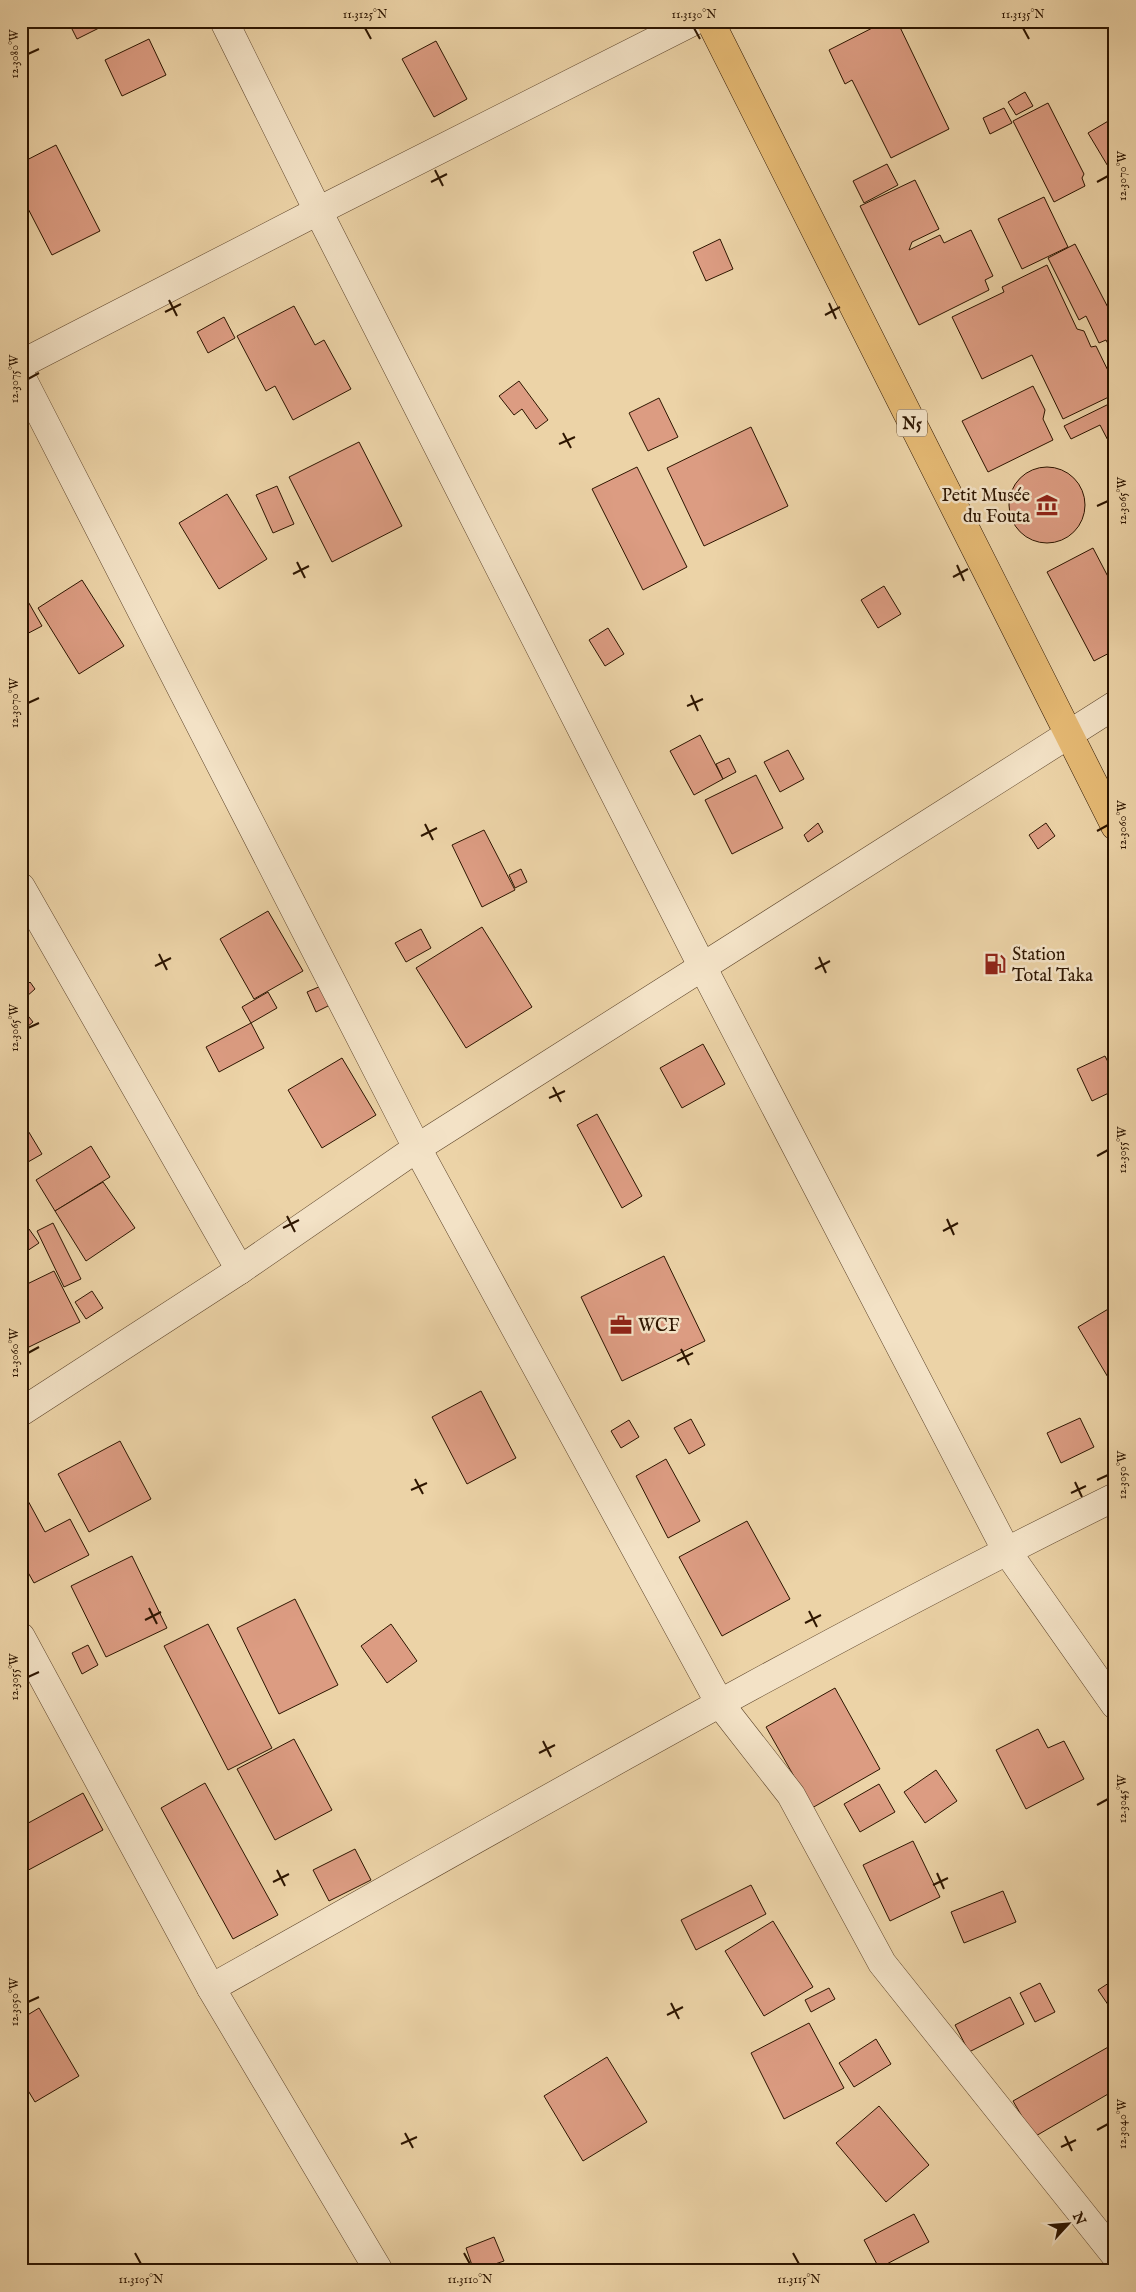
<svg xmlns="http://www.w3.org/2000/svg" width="1136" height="2292" viewBox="0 0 1136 2292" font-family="'IM FELL English',serif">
<rect width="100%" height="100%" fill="#ecd3a7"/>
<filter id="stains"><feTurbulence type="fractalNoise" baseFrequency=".004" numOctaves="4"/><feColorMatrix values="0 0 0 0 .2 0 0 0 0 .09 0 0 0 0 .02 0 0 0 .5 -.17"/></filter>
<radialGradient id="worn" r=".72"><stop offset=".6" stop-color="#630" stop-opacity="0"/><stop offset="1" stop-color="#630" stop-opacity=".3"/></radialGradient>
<g fill="#dc9c82" stroke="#2d1500">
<path d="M68 21H108L109 23 77 39Z"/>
<path d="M886 21H897L949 129 891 158 852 80 845 84 829 50Z"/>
<path d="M149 39 166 75 122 96 105 60Z"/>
<path d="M436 41 467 99 434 117 402 59Z"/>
<path d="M1025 92 1033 106 1016 115 1008 102Z"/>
<path d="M1048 103 1084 174 1082 178 1085 186 1054 202 1013 121Z"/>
<path d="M1004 108 1012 123 990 134 983 118Z"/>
<path d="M1115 117V178L1088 133Z"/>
<path d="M56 145 100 231 52 255 21 195V163Z"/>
<path d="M887 164 898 185 864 203 853 181Z"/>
<path d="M915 180 939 229 912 242 909 250 940 235 944 243 971 230 993 276 985 280 989 290 919 325 860 206Z"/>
<path d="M1044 197 1068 247 1022 269 998 219Z"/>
<path d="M720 239 733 269 706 281 693 252Z"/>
<path d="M1075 244 1115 321V357L1106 340 1099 343 1086 316 1079 320 1048 258Z"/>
<path d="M1047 265 1077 329 1084 331 1091 347 1096 346 1115 385V394L1063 419 1032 355 982 379 952 317 1004 292 1002 287Z"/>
<path d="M294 306 315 345 324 340 351 389 293 420 275 386 266 391 237 336Z"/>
<path d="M224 317 235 338 208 353 197 332Z"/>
<path d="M519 381 548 420 536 429 522 409 514 415 499 396Z"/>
<path d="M1033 386 1045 410 1043 419 1053 440 988 472 962 421Z"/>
<path d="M659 398 678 437 648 451 629 413Z"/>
<path d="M1115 401V454L1100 425 1071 439 1064 426Z"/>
<path d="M751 427 788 506 704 546 667 468Z"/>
<path d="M359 442 402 526 332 562 289 477Z"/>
<path d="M637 467 687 567 643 590 592 489Z"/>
<circle cx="1047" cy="505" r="38"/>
<path d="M277 486 294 524 273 533 256 495Z"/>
<path d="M227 494 267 559 219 589 179 523Z"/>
<path d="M1093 548 1115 590V650L1094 661 1047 572Z"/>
<path d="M82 580 124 646 79 674 38 608Z"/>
<path d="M884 586 901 614 878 628 861 600Z"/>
<path d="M26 598 42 626 21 637V600Z"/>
<path d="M608 628 624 654 605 666 589 640Z"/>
<path d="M700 735 723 779 694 795 670 751Z"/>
<path d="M788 750 804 779 780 792 764 762Z"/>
<path d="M729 758 736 772 723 779 716 764Z"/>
<path d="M756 775 783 828 732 854 705 800Z"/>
<path d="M818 823 823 832 808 842 804 835Z"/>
<path d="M1046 823 1055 836 1038 849 1029 835Z"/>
<path d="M484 830 515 890 482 907 452 845Z"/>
<path d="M521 869 527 882 515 888 509 875Z"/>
<path d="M268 911 303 971 254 999 220 939Z"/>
<path d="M482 927 532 1007 466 1048 416 968Z"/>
<path d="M421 929 431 948 406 962 395 943Z"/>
<path d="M30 982 35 989 26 997 21 991Z"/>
<path d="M321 986 330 1005 316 1012 307 992Z"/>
<path d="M268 992 277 1008 251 1023 242 1007Z"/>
<path d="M21 1007 33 1022 21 1032Z"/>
<path d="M251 1023 264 1048 219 1072 206 1047Z"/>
<path d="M703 1044 725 1084 682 1108 660 1068Z"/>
<path d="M1105 1056 1115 1076V1090L1092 1101 1077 1069Z"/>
<path d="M342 1058 376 1115 322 1148 288 1090Z"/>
<path d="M597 1114 642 1196 622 1208 577 1125Z"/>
<path d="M21 1119 42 1154 21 1166Z"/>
<path d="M91 1146 110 1177 55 1211 36 1180Z"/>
<path d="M103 1182 135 1228 86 1261 55 1211Z"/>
<path d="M53 1223 81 1279 64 1287 37 1231Z"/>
<path d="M29 1229 39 1243 27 1251 21 1242V1234Z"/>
<path d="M664 1256 705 1341 622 1381 581 1297Z"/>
<path d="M54 1271 80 1322 29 1347 21 1331V1287Z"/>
<path d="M92 1291 103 1308 86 1319 75 1302Z"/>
<path d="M1115 1305V1389L1078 1327Z"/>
<path d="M481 1391 516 1458 467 1484 432 1417Z"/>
<path d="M1080 1418 1094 1447 1061 1463 1047 1433Z"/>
<path d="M691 1419 705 1445 689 1454 674 1428Z"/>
<path d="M629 1420 639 1437 621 1448 611 1431Z"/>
<path d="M120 1441 151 1499 89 1532 58 1474Z"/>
<path d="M666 1459 700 1521 668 1538 636 1476Z"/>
<path d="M21 1488 45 1532 70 1519 89 1555 34 1583 21 1560Z"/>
<path d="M747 1521 790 1599 722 1636 679 1557Z"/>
<path d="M132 1556 167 1628 106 1657 71 1586Z"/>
<path d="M295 1599 338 1685 279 1714 237 1628Z"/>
<path d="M208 1624 272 1748 228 1770 164 1646Z"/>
<path d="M391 1624 417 1661 387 1683 361 1646Z"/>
<path d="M88 1645 98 1665 82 1674 72 1653Z"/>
<path d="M835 1688 880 1769 812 1808 766 1727Z"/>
<path d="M1038 1729 1048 1748 1064 1741 1084 1779 1026 1809 996 1750Z"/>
<path d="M294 1739 332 1810 275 1840 237 1769Z"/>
<path d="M936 1770 957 1801 925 1823 904 1792Z"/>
<path d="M205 1783 278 1915 233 1939 161 1808Z"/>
<path d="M879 1784 895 1812 860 1832 844 1804Z"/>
<path d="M83 1793 103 1830 21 1874V1827Z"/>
<path d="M913 1841 940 1897 890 1921 863 1865Z"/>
<path d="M355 1849 371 1880 329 1901 313 1870Z"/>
<path d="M751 1885 766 1914 696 1950 681 1920Z"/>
<path d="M1003 1891 1016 1922 964 1943 951 1912Z"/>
<path d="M773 1921 813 1987 764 2016 725 1951Z"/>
<path d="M1115 1979V2015L1098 1990Z"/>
<path d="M1040 1983 1055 2012 1035 2022 1020 1993Z"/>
<path d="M829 1988 835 1999 811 2012 805 2000Z"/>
<path d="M1010 1997 1024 2024 969 2052 955 2025Z"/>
<path d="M39 2008 79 2076 35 2102 21 2079V2019Z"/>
<path d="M809 2023 844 2088 784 2119 751 2053Z"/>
<path d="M876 2039 891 2064 854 2087 839 2063Z"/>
<path d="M1110 2046 1115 2055V2090L1034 2137 1013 2101Z"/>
<path d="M607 2057 647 2122 583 2161 544 2096Z"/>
<path d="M879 2106 929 2165 886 2202 836 2143Z"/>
<path d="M914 2214 929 2242 879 2268 864 2240Z"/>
<path d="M494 2237 504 2261 474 2271 466 2248Z"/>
</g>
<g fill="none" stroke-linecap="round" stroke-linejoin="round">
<g stroke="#5d442a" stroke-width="29">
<g id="minor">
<path d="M224 21 318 211 702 966 1006 1550 1115 1705"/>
<path d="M21 364 318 211 694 21"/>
<path d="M21 376 417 1148 720 1704 791 1795 882 1963 1115 2255"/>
<path d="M21 887 240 1270"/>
<path d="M21 1412 240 1270 417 1148 1115 705"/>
<path d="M21 1637 211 1988 379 2271"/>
<path d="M211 1988C510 1821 807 1648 1115 1497"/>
</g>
</g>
<g stroke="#2d1500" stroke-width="29">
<path id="trunk" d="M710 21 1115 826"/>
</g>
<use href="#minor" stroke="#f3e2c6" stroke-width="28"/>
<use href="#trunk" stroke="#e6ba74" stroke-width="28"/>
</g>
<path fill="none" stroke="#2d1500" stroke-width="2" d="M365 28 371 39M694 28 700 39M1023 28 1029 39M28 54 39 49M435 170 443 186M431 182 447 174M1097 182 1108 176M169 300 177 316M829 303 836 319M165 312 181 304M825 315 840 307M28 379 39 373M563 433 571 448M559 444 575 437M1097 506 1108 501M297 562 305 578M957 565 964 581M293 574 309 566M953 577 968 569M691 695 698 711M28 703 39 698M687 706 703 699M425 824 433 840M1097 831 1108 825M421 836 437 828M159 954 167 970M819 957 826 973M155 966 171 958M815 969 830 961M28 1028 39 1023M553 1087 561 1102M549 1098 565 1091M1097 1156 1108 1150M287 1216 295 1232M947 1219 954 1235M283 1228 299 1220M943 1231 958 1223M681 1349 689 1365M28 1353 39 1347M677 1361 693 1353M415 1479 423 1494M1097 1480 1108 1475M1075 1482 1082 1497M411 1490 427 1483M1071 1493 1086 1486M149 1608 157 1624M809 1611 817 1627M145 1620 161 1612M805 1623 821 1615M28 1677 39 1672M543 1741 551 1757M539 1753 555 1745M1097 1805 1108 1799M277 1870 285 1886M937 1873 944 1889M273 1882 289 1874M933 1885 948 1878M28 2002 39 1997M671 2003 679 2019M667 2015 683 2007M1097 2130 1108 2124M405 2133 413 2148M1065 2136 1072 2151M401 2144 417 2137M1061 2147 1076 2140M135 2253 141 2264M464 2253 470 2264M793 2253 799 2264"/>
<defs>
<g id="museum-bare" transform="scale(1.725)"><path d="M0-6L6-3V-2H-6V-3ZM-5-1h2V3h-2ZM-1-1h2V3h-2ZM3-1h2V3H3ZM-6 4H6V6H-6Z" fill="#8f2418" stroke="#f3e2c6" stroke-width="2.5" paint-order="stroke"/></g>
<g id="fuel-bare" transform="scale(1.725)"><path d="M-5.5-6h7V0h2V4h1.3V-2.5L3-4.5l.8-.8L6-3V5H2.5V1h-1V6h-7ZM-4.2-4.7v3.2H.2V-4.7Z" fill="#8f2418" stroke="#f3e2c6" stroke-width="2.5" paint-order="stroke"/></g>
<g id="office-bare" transform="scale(1.725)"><path d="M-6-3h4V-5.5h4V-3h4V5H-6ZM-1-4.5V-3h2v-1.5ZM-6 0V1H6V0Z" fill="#8f2418" stroke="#f3e2c6" stroke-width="2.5" paint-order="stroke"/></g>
</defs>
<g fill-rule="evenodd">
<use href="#museum-bare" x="1047" y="505"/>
<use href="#fuel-bare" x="995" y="964"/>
<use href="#office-bare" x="621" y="1325"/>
</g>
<g text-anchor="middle" stroke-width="5" stroke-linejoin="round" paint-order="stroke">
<rect fill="#f3e2c6" stroke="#68523b" stroke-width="1" x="897" y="409.5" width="30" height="27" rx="4"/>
<g font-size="16" font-weight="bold" fill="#2d1500">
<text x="912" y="429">N5</text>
</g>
<g font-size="18" fill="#2d1500" stroke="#f3e2c6" text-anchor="start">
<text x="1030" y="501" text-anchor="end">Petit Musée<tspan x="1030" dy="21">du Fouta</tspan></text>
<text x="1012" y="960">Station<tspan x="1012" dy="21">Total Taka</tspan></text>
<text x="638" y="1331">WCF</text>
</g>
</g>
<rect width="1136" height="2292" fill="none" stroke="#ecd3a7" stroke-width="55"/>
<g transform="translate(1068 2224) rotate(64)" stroke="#f3e2c6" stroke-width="4" paint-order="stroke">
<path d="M0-4L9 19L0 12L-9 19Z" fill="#2d1500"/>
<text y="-8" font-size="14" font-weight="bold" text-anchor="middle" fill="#2d1500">N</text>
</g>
<rect x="28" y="28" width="1080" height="2236" fill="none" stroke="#2d1500" stroke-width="2"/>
<g font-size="12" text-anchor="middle" fill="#2d1500">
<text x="365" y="18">11.3125°N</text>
<text x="694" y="18">11.3130°N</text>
<text x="1023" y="18">11.3135°N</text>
<text transform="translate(14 54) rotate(-90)" y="4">12.3080°W</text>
<text transform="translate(1122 176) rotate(-90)" y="4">12.3070°W</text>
<text transform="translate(14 379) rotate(-90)" y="4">12.3075°W</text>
<text transform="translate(1122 501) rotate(-90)" y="4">12.3065°W</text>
<text transform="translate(14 703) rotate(-90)" y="4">12.3070°W</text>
<text transform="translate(1122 825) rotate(-90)" y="4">12.3060°W</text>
<text transform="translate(14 1028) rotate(-90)" y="4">12.3065°W</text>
<text transform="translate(1122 1150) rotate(-90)" y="4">12.3055°W</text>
<text transform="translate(14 1353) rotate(-90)" y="4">12.3060°W</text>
<text transform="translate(1122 1475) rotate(-90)" y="4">12.3050°W</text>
<text transform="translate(14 1677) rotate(-90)" y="4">12.3055°W</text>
<text transform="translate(1122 1799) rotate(-90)" y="4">12.3045°W</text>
<text transform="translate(14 2002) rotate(-90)" y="4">12.3050°W</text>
<text transform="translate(1122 2124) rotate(-90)" y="4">12.3040°W</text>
<text x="141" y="2283">11.3105°N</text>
<text x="470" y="2283">11.3110°N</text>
<text x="799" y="2283">11.3115°N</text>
</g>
<rect width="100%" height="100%" filter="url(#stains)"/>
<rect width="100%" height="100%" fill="url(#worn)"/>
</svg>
